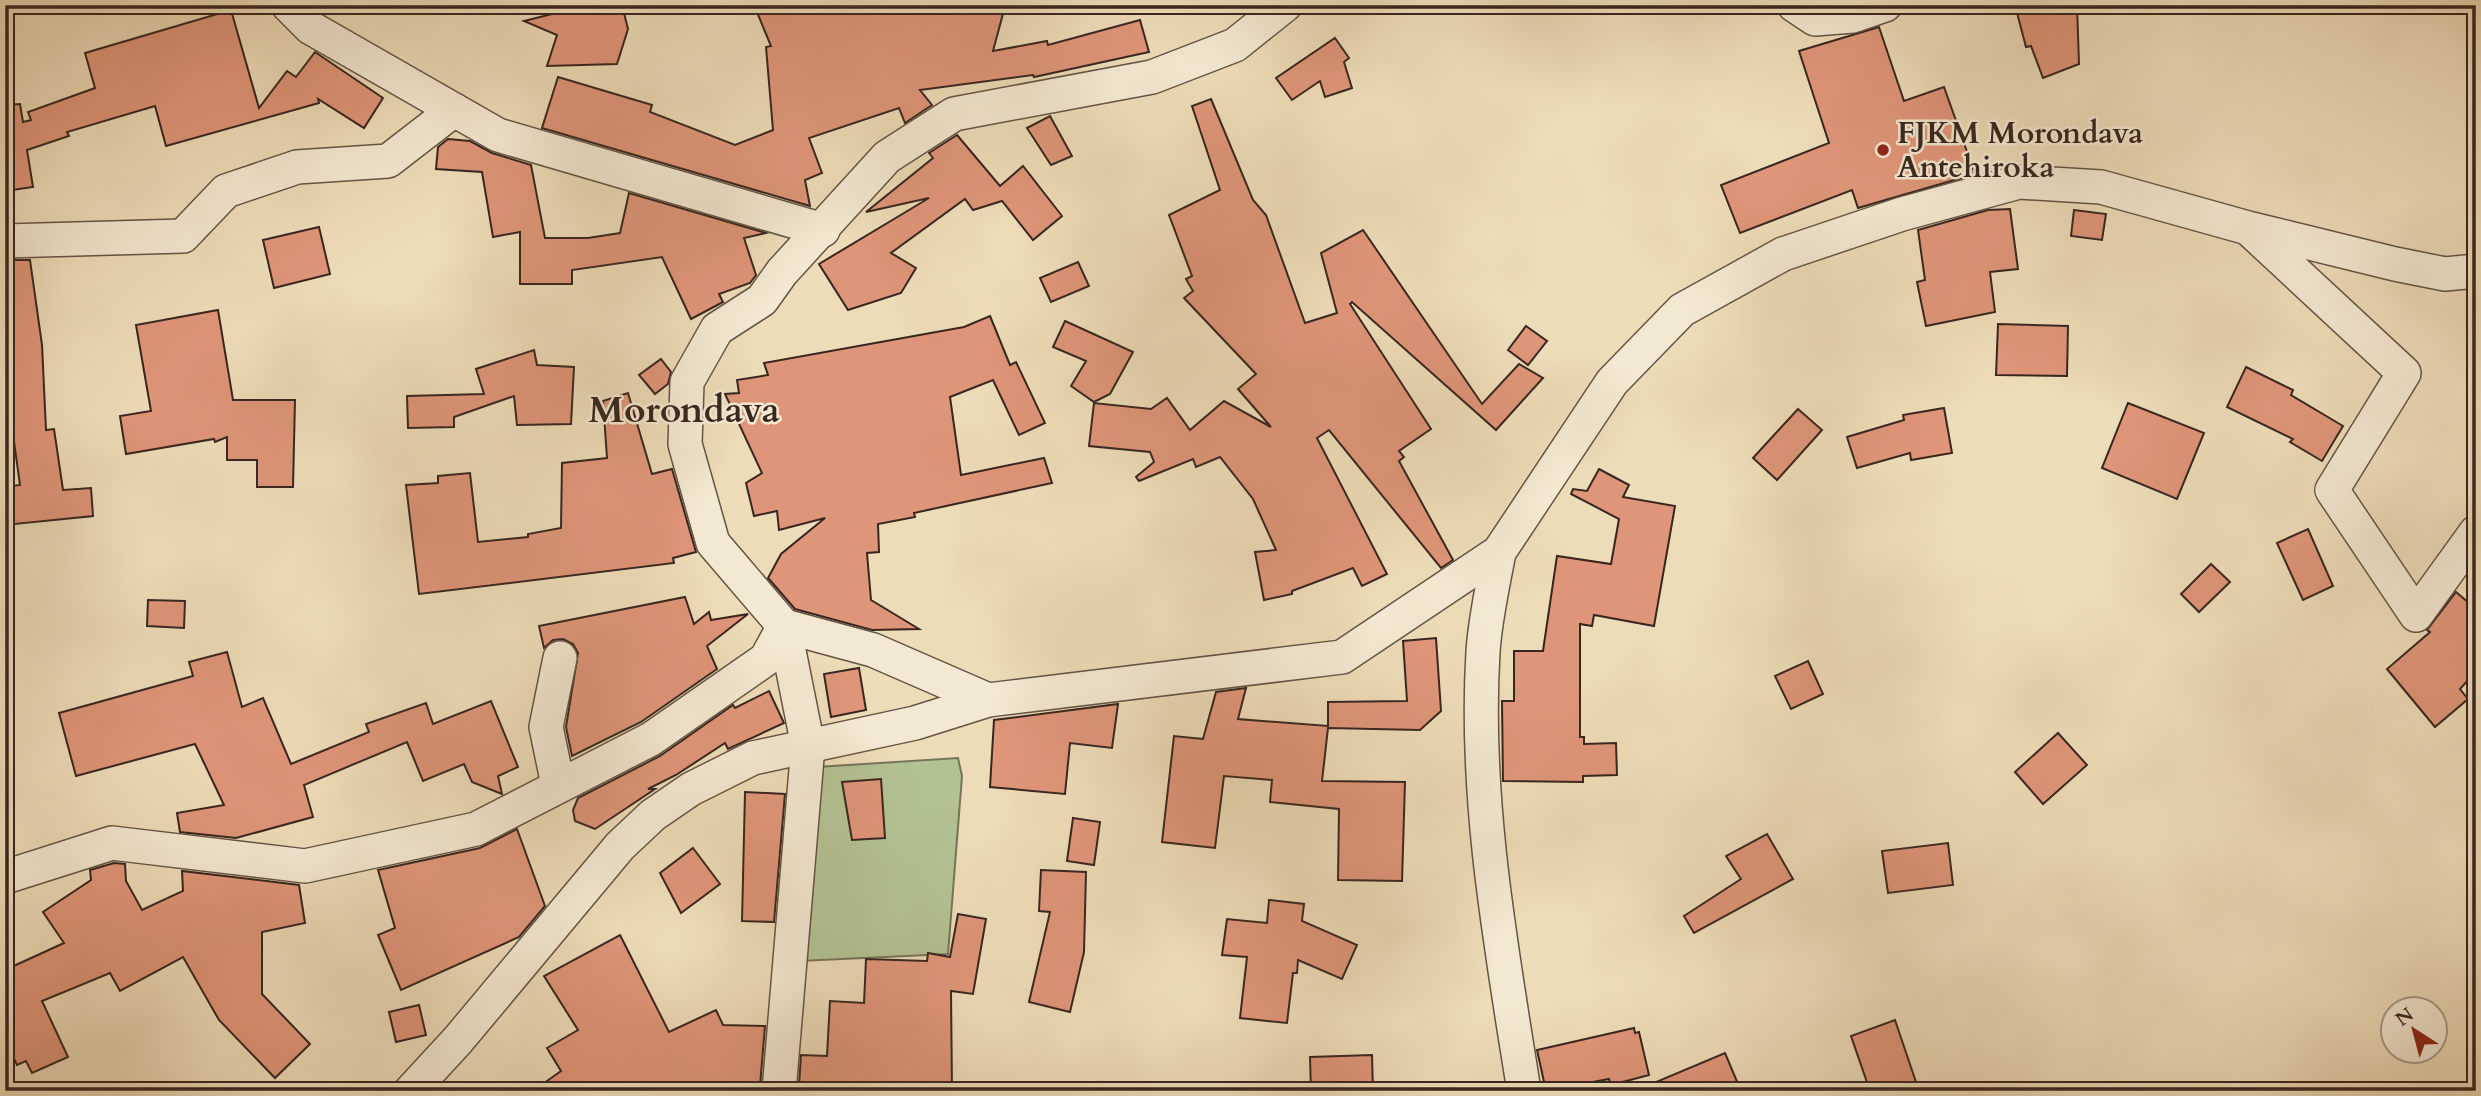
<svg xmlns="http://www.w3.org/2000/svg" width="2481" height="1096" viewBox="0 0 2481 1096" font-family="Cardo,serif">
<rect width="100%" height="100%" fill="#eddcb8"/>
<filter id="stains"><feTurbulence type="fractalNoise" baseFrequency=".00286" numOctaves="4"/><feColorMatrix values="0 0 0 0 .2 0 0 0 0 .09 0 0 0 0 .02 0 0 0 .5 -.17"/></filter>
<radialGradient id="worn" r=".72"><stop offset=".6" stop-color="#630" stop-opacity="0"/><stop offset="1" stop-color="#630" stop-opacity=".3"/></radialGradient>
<path fill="#b3c293" stroke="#767459" stroke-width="2" d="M958 758 962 776 948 954 800 961 817 767Z"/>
<g fill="#df9579" stroke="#38261f" stroke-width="2">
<path d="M588 5H622L628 29 617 64 547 66 557 35 524 21Z"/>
<path d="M754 5H956L1004 10 993 51 1047 41 1048 45 1140 20 1149 52 1034 77 1033 75 920 90 932 105 905 123 899 108 809 138 822 173 805 180 810 206 542 128 558 77 652 105 650 112 735 145 773 130 766 47 771 46Z"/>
<path d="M2015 5H2077L2079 64 2043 78 2031 46 2026 47Z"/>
<path d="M231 10 259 108 287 71 296 77 315 52 383 98 364 128 318 99 319 103 166 146 155 106 67 132 69 136 27 150 33 187 5 191V105L20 104 23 122 31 120 28 112 95 88 85 53Z"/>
<path d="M1879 27 1904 101 1944 87 1975 174 1858 208 1852 190 1740 233 1721 185 1829 143 1799 51Z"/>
<path d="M1335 38 1349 58 1344 62 1352 88 1325 97 1320 81 1292 100 1276 78Z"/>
<path d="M1211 99 1253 200 1266 215 1305 323 1337 313 1321 253 1363 230 1482 404 1519 364 1543 378 1496 430 1352 302 1350 304 1431 429 1399 451 1404 457 1399 461 1453 560 1441 568 1329 430 1317 438 1387 574 1362 586 1353 568 1292 591V594L1264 600 1255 552 1276 550 1253 499 1220 457 1196 467 1193 459 1139 481 1136 477 1154 462 1150 452 1089 446 1094 403 1151 409 1167 398 1190 430 1224 401 1271 427 1238 389 1256 374 1184 298 1193 291 1186 279 1192 276 1169 215 1220 190 1192 106Z"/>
<path d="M1050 116 1072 156 1051 165 1027 128Z"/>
<path d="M957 135 1000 186 1023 166 1062 216 1033 240 1002 201 973 210 965 199 891 253 916 268 901 293 848 310 819 264 929 198 866 212 933 158 929 153Z"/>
<path d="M448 139 470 141 492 153 531 165 545 238H588L620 233 629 193 766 233 744 238 756 275 750 283 719 294 723 302 691 319 662 257 572 270V284H520V232L493 237 482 172 436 169 438 147Z"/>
<path d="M2010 209 2018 269 1990 272 1995 312 1926 326 1917 282 1925 280 1918 230 1988 210Z"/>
<path d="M2074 210 2106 214 2102 240 2071 236Z"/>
<path d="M319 227 330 274 274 288 263 240Z"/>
<path d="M5 260H30L42 345 46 430 54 429 63 490 91 488 93 516 5 525V487L20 485 13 434 5 435Z"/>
<path d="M1078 262 1089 286 1051 302 1040 278Z"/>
<path d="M218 310 233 400H295L293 487H257V460H227V437L215 442 214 439 126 454 120 416 151 411 136 325Z"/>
<path d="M990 316 1010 365 1016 362 1045 423 1019 435 993 380 950 397 961 475 1044 458 1052 483 914 513 915 517 878 524 879 552 867 553 871 600 919 629 872 630 795 609 768 578 781 554 825 518 779 530 777 511 754 516 746 483 762 473 725 394 739 393 737 380 768 375 764 363 964 327Z"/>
<path d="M1065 321 1133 352 1110 394 1094 402 1071 386 1086 361 1053 347Z"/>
<path d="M1998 324 2068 326 2067 376 1996 375Z"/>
<path d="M1526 326 1547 341 1528 365 1508 350Z"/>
<path d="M534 350 537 365 574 367 571 424 517 425 514 396 454 417V427L408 428 407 396 484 394 476 369Z"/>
<path d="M661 359 671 372 668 384 655 394 639 375Z"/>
<path d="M2246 367 2293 390 2291 395 2343 426 2322 461 2290 442 2293 439 2227 407Z"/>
<path d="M628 393 652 474 672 469 696 552 673 558 674 563 419 594 406 485 438 483V476L470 473 478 542 528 537V534L561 528 562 463 607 458 603 401Z"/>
<path d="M2128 403 2204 433 2177 499 2102 468Z"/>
<path d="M1944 408 1952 453 1911 460 1910 453 1857 468 1847 437 1904 420 1903 415Z"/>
<path d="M1798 409 1822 430 1777 480 1753 458Z"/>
<path d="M1599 469 1629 485 1623 497 1675 506 1654 626 1594 615 1592 626 1580 624V737H1584V744L1616 743 1617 775 1583 776V782L1503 781 1502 701H1514V651H1543L1557 556 1611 564 1619 519 1571 494 1573 489 1587 491Z"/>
<path d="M2308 529 2333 586 2303 600 2277 543Z"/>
<path d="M2211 564 2230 582 2199 612 2181 594Z"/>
<path d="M2456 592 2476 609V671L2460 689 2468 699 2435 727 2387 669 2430 632 2427 630Z"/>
<path d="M685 597 694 624 709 612 711 620 748 614 707 646 717 669 641 722 572 756 566 727 578 653 573 644 563 639 553 640 544 648 539 626Z"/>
<path d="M148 600 185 601 184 628 147 626Z"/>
<path d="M1436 638 1441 711 1420 730 1328 728 1322 781 1405 782 1402 881 1338 880 1339 809 1270 802 1272 780 1224 776 1215 848 1162 842 1174 736 1203 739 1216 692 1246 688 1238 719 1328 726V702L1407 701 1403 641Z"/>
<path d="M227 652 242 707 263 698 291 764 369 732 366 724 426 703 433 724 491 701 518 767 498 776 502 794 472 782 464 764 423 781 407 742 304 785 313 817 236 838 180 832 177 813 224 805 195 744 76 776 59 713 193 676 189 662Z"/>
<path d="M1808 661 1823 694 1791 709 1775 676Z"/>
<path d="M859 668 866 710 831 717 824 674Z"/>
<path d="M769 691 784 723 728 749 725 743 676 775 648 789H655L595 829 575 821 573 810 578 798 660 756 733 705 735 708Z"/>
<path d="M1118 704 1112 748 1070 743 1065 794 990 787 994 720Z"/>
<path d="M2058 733 2087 765 2043 804 2015 772Z"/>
<path d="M881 779 885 838 852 840 842 782Z"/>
<path d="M745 792 785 794 774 922 742 921Z"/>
<path d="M1073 818 1100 822 1094 865 1067 861Z"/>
<path d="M517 829 545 906 519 937 401 990 378 935 395 928 378 870 480 848Z"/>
<path d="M1767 834 1793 879 1694 933 1684 916 1741 879 1726 856Z"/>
<path d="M1948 843 1953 885 1888 893 1882 851Z"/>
<path d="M693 848 720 884 681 913 660 873Z"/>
<path d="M114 863 125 864 126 881 142 910 183 891 182 871 299 885 305 923 262 932V994L310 1044 275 1078 219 1020 183 957 120 991 110 973 42 1001 68 1057 32 1073 26 1061 17 1065 5 1040V970L64 943 43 912 91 880 90 870Z"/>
<path d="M1041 870 1086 872 1084 952 1070 1012 1029 1002 1050 912 1039 911Z"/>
<path d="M1269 900 1304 904 1302 921 1357 945 1342 979 1298 960 1297 973H1293L1287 1023 1240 1018 1247 957 1222 955 1227 919 1267 923Z"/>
<path d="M958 914 986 919 973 994 951 991 952 1091 799 1086 801 1055 827 1056 830 1001 864 1003 866 959 927 961 928 953 950 957Z"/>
<path d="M620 935 669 1032 716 1010 723 1025 765 1026 760 1086 726 1085 728 1091H533L561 1071 547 1048 578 1030 544 976Z"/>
<path d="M419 1005 426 1035 396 1042 389 1012Z"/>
<path d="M1895 1020 1919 1091H1870L1851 1036Z"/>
<path d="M1634 1028 1635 1033 1639 1032 1649 1075 1611 1085 1609 1079 1546 1091 1537 1050Z"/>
<path d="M1725 1053 1741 1091H1638L1637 1090Z"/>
<path d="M1372 1055 1373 1091H1311L1310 1057Z"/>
</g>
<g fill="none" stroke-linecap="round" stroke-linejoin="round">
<g stroke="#655445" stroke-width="36">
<g id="minor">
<path d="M288 5 311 28 498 135 823 230"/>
<path d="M1794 5 1815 19 1853 16 1885 5"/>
<path d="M2249 229 2404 373 2332 490 2416 615 2476 532"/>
<path d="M5 241 183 236 226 191 297 167 388 161 454 110"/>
<path d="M1499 552C1493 585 1485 619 1483 652 1474 799 1501 946 1524 1091"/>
<path d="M784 626 873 650 988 700"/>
<path d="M558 785 546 727 560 658"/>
<path d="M5 877 112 843 305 866 476 829 651 739 766 659 784 626"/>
<path d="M411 1091 458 1040 620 846 653 815 691 789 753 758 915 723 988 700 1342 657 1499 552 1612 382 1682 310 1783 254 1902 214 2019 182 2101 187 2248 228 2395 264 2445 274 2476 271"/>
<path d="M779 1091 808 746 784 626 713 543 685 444 687 382 717 329 762 300 782 272 887 157 954 114 1152 77 1235 45 1285 5"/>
</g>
</g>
<use href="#minor" stroke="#f3e8d1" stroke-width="33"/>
</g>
<circle fill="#8f2418" stroke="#f3e8d1" stroke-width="2.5" cx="1883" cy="150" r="7"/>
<g text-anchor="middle" stroke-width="5" stroke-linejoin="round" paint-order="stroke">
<g font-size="30" font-weight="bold" fill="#38261f" stroke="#f3e8d1" text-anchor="start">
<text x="1897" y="143">FJKM Morondava<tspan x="1897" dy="34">Antehiroka</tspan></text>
</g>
<g font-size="37" font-weight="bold" fill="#38261f" stroke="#f3e8d1">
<text x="684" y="422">Morondava</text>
</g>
</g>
<rect width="2481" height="1096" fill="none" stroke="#eddcb8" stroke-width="28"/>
<rect x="7" y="7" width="2467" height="1082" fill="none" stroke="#38261f" stroke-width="3.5"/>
<rect x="14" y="14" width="2453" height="1068" fill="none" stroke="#38261f" stroke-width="2"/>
<g transform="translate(2414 1030) rotate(324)"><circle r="33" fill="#f3e8d1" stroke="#a89a8a" stroke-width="2"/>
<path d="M0-5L12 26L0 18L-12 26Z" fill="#8f2418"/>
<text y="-10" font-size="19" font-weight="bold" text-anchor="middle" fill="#38261f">N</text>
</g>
<rect width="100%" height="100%" filter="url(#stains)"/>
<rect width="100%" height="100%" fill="url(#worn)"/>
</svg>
